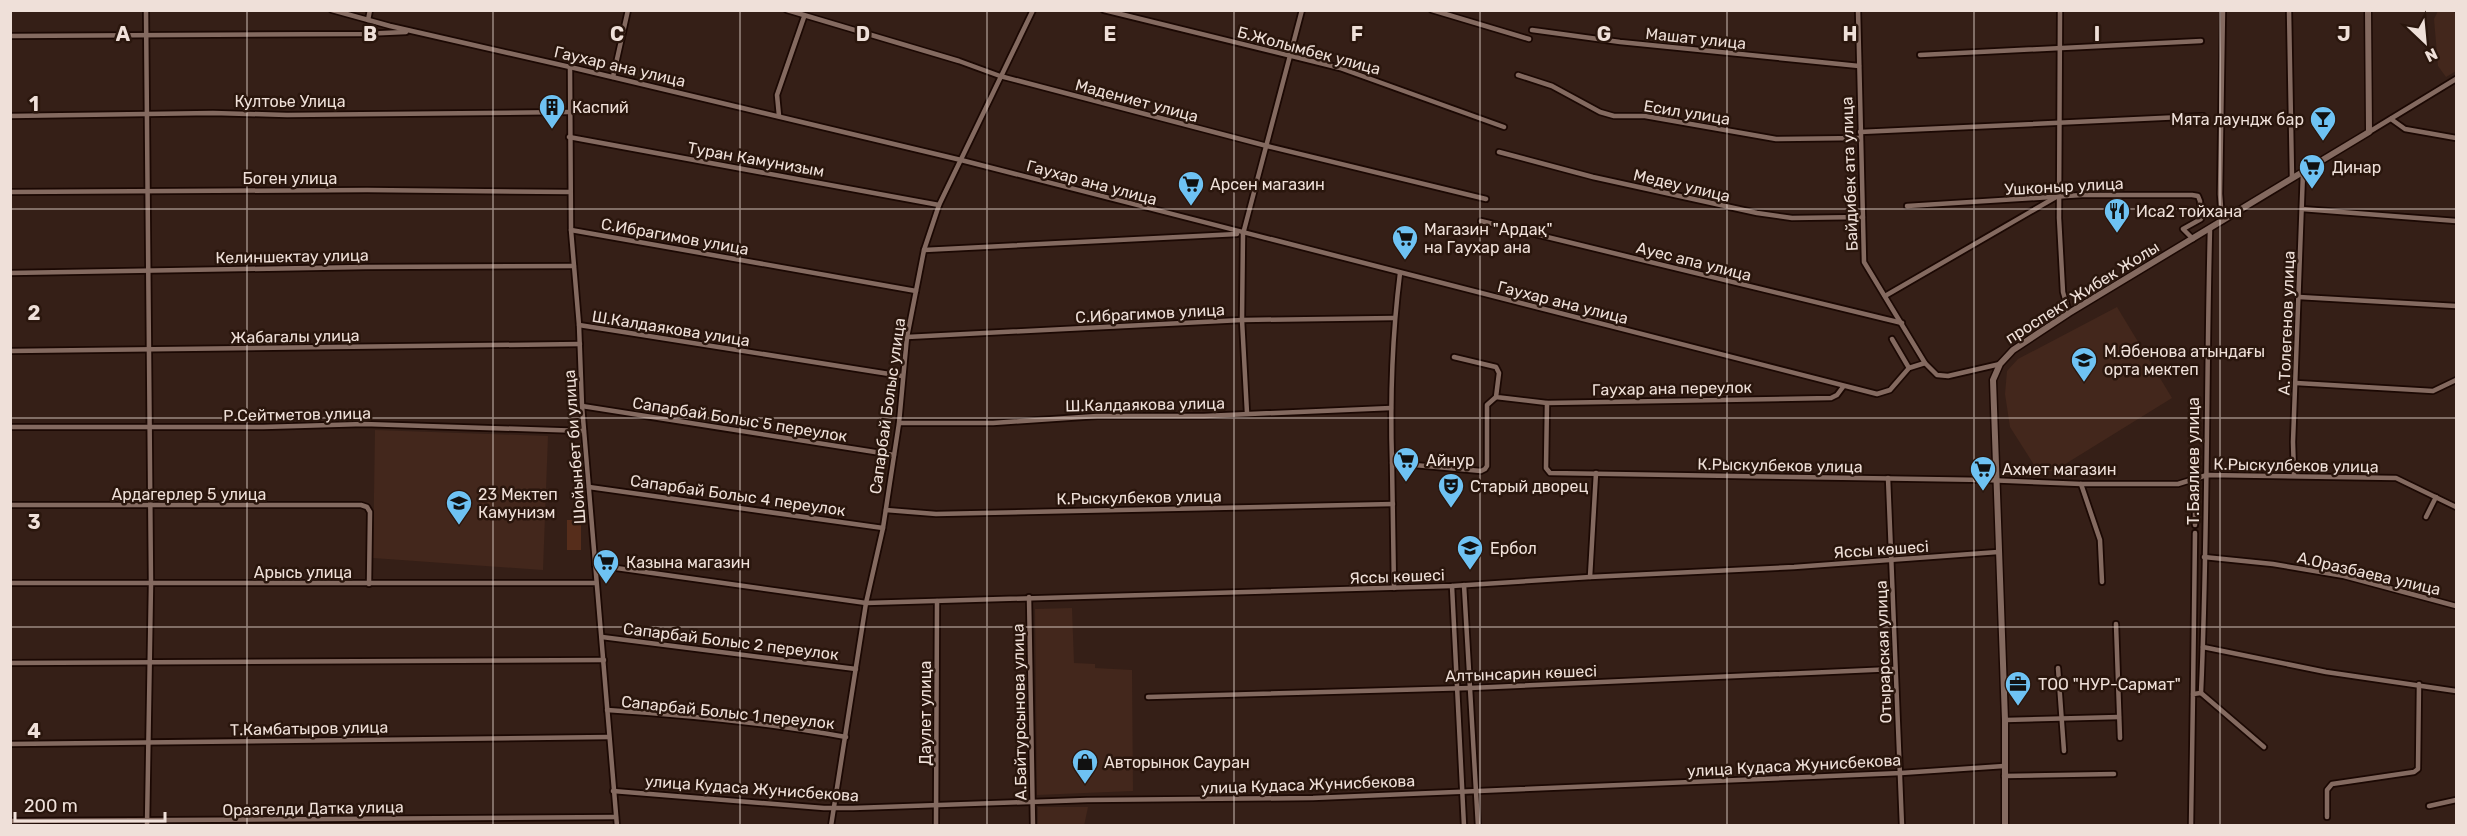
<svg xmlns="http://www.w3.org/2000/svg" width="2467" height="836" viewBox="0 0 2467 836" font-family="Rubik,sans-serif">
<rect width="100%" height="100%" fill="#351f17"/>
<g fill="#43271c">
<path d="M2438 11H2452L2456 14V71L2446 77 2438 66 2434 19Z"/>
<path d="M2117 307 2172 398 2054 471H2038L2010 427 2005 394 2007 371 2018 359Z"/>
<path d="M375 430 548 436 543 570 373 558Z"/>
<path d="M1072 608 1074 663 1095 664V668L1132 670 1133 791 1037 795 1035 609Z"/>
<path d="M1038 807H1088L1084 826 1038 825Z"/>
</g>
<rect fill="#562d1b" x="567" y="520" width="14" height="30"/>
<g fill="none" stroke-linecap="round" stroke-linejoin="round">
<g stroke="#1b0803" stroke-width="8">
<g id="minor">
<path d="M146 10 151 584 147 826"/>
<path d="M332 10 390 26 570 67 961 160 1877 394 1890 390 1909 368 1925 363"/>
<path d="M787 10 959 61 1000 76 1267 146 1486 199"/>
<path d="M1104 10 1340 68 1504 127"/>
<path d="M1432 10 1529 39"/>
<path d="M1858 10 1864 262 1925 363 1937 375 1948 376 2000 364"/>
<path d="M2060 10 2059 218 2063 292 2069 313"/>
<path d="M2289 10 2292 178"/>
<path d="M368 20 370 10"/>
<path d="M1532 30 1620 42 1859 66"/>
<path d="M10 36 362 34 406 32"/>
<path d="M1920 55 2201 41"/>
<path d="M570 67 571 230 579 325 582 406 617 826"/>
<path d="M1518 75 1552 86 1600 112 1614 116H1645L1776 139 1860 138"/>
<path d="M613 77 628 10"/>
<path d="M10 116 213 113 287 115 569 112"/>
<path d="M779 116 777 95 804 17"/>
<path d="M2391 119 2405 129 2456 138"/>
<path d="M1860 132 2203 116"/>
<path d="M2369 132 2456 79"/>
<path d="M569 137 939 205"/>
<path d="M1499 152 1593 177 1757 213 1792 218 1863 217"/>
<path d="M10 192 367 190 570 192"/>
<path d="M1907 206 2082 195H2192L2198 196 2200 201 2201 219 2183 229 2193 239"/>
<path d="M2302 209 2456 221"/>
<path d="M1481 221 1902 323"/>
<path d="M2222 221 2220 194 2223 10"/>
<path d="M571 230 916 291"/>
<path d="M924 250 1237 234"/>
<path d="M10 273 365 267 574 266"/>
<path d="M1885 296 2056 197"/>
<path d="M2299 297 2456 306"/>
<path d="M579 325 902 376"/>
<path d="M907 337 1242 320 1394 318"/>
<path d="M1892 339 1909 368"/>
<path d="M10 351 580 344"/>
<path d="M1454 357 1496 367 1499 373 1496 397 1547 403 1831 398 1837 395 1843 387"/>
<path d="M2296 383 2433 391 2456 380"/>
<path d="M1547 403 1546 468 1550 473 1986 480 2081 484H2178L2207 475 2396 478 2456 507"/>
<path d="M582 406 894 455"/>
<path d="M1247 413 1242 320 1243 234 1302 10"/>
<path d="M899 423H993L1097 416H1204L1391 408"/>
<path d="M10 427H263L364 424 584 431"/>
<path d="M1392 463C1390 400 1392 337 1400 273"/>
<path d="M2294 475 2293 442 2303 172"/>
<path d="M1888 478 1902 826"/>
<path d="M2081 484 2100 540 2102 582"/>
<path d="M589 487 883 528"/>
<path d="M10 505H361L367 507 370 512 369 584"/>
<path d="M886 510 936 514 1393 504"/>
<path d="M2426 517 2436 497"/>
<path d="M2195 525V479"/>
<path d="M2204 557 2273 564 2344 576 2456 606"/>
<path d="M595 565 866 603 1452 586 1590 577 1794 567 1998 552"/>
<path d="M1590 577 1596 473"/>
<path d="M10 583H596"/>
<path d="M1464 585 1478 826"/>
<path d="M1452 586 1464 826"/>
<path d="M1394 588 1392 463 1481 471 1485 469 1487 466V405L1496 397"/>
<path d="M1029 597 1033 826"/>
<path d="M2116 624 2120 738"/>
<path d="M602 637 856 669"/>
<path d="M2203 647 2326 672 2456 691"/>
<path d="M10 663 604 660"/>
<path d="M2058 668 2064 751"/>
<path d="M2201 693 2264 747"/>
<path d="M2193 694 2195 533"/>
<path d="M1148 697 1470 688 1894 669"/>
<path d="M607 710C687 715 767 723 846 737"/>
<path d="M2005 720 2119 717"/>
<path d="M10 744 609 737"/>
<path d="M2004 776 2114 774"/>
<path d="M613 791 824 808H853L1087 800 1313 798 1901 773 2004 766"/>
<path d="M2429 806 2456 800"/>
<path d="M2327 817V790L2332 784 2414 772 2418 769 2419 684"/>
<path d="M10 821 616 817"/>
<path d="M831 826 866 603 883 528 899 423 907 337 924 250 939 205 1033 10"/>
<path d="M936 826 937 601"/>
<path d="M2191 826 2193 694 2201 693C2208 539 2206 384 2210 229"/>
</g>
</g>
<g stroke="#1b0803" stroke-width="9">
<path id="secondary" d="M2005 826V720L1993 380 2000 364 2013 350 2069 313 2369 132 2368 10"/>
</g>
<use href="#minor" stroke="#846a60" stroke-width="4.5"/>
<use href="#secondary" stroke="#846a60" stroke-width="6"/>
</g>
<path fill="none" stroke="#efe0d9" stroke-width="1.5" stroke-opacity="0.55" d="M247 10V826M493 10V826M740 10V826M987 10V826M1234 10V826M1480 10V826M1727 10V826M1974 10V826M2220 10V826M10 209H2456M10 418H2456M10 627H2456"/>
<defs>
<g id="building-pin" transform="scale(1.35)"><path d="M0 17L-7.5 6A9.5 9.5 0 1 1 7.5 6Z" fill="#6ec2f3" stroke="#2a160d"/><path d="M-4-6H4V6H1V3H-1V6H-4ZM-2.5-4.3h1.7v1.8h-1.7ZM.8-4.3h1.7v1.8H.8ZM-2.5-1h1.7V.8h-1.7ZM.8-1h1.7V.8H.8Z" fill="#111"/></g>
<g id="bar-pin" transform="scale(1.35)"><path d="M0 17L-7.5 6A9.5 9.5 0 1 1 7.5 6Z" fill="#6ec2f3" stroke="#2a160d"/><path d="M-6-5H6L.8 .8V4.5H3.5V6h-7V4.5H-.8V.8Z" fill="#111"/></g>
<g id="supermarket-pin" transform="scale(1.35)"><path d="M0 17L-7.5 6A9.5 9.5 0 1 1 7.5 6Z" fill="#6ec2f3" stroke="#2a160d"/><path d="M-6-5.5h2.5l.6 2H6L4.5 2H-2.5L-4.4-4H-6ZM-1.5 3.2a1.3 1.3 0 1 0 .1 0ZM3 3.2a1.3 1.3 0 1 0 .1 0Z" fill="#111"/></g>
<g id="restaurant-pin" transform="scale(1.35)"><path d="M0 17L-7.5 6A9.5 9.5 0 1 1 7.5 6Z" fill="#6ec2f3" stroke="#2a160d"/><path d="M-5-6h1v4h1v-4h1v4h1v-4h1v5L-1.5 .5V6h-2V.5L-5-1ZM5-6V6H3V1.5H1.5Q1.5-4 5-6Z" fill="#111"/></g>
<g id="school-pin" transform="scale(1.35)"><path d="M0 17L-7.5 6A9.5 9.5 0 1 1 7.5 6Z" fill="#6ec2f3" stroke="#2a160d"/><path d="M0-5L7-2L0 1L-7-2ZM-4 1L0 2.5L4 1V4Q0 6-4 4Z" fill="#111"/></g>
<g id="theatre-pin" transform="scale(1.35)"><path d="M0 17L-7.5 6A9.5 9.5 0 1 1 7.5 6Z" fill="#6ec2f3" stroke="#2a160d"/><path d="M-5-5.5Q0-4 5-5.5V0Q5 5 0 6Q-5 5-5 0ZM-3.3-2.5H-1v1.5H-3.3ZM1-2.5H3.3v1.5H1ZM-2.8 1Q0 5.5 2.8 1Z" fill="#111"/></g>
<g id="office-pin" transform="scale(1.35)"><path d="M0 17L-7.5 6A9.5 9.5 0 1 1 7.5 6Z" fill="#6ec2f3" stroke="#2a160d"/><path d="M-6-3h4V-5.5h4V-3h4V5H-6ZM-1-4.5V-3h2v-1.5ZM-6 0V1H6V0Z" fill="#111"/></g>
<g id="shop-pin" transform="scale(1.35)"><path d="M0 17L-7.5 6A9.5 9.5 0 1 1 7.5 6Z" fill="#6ec2f3" stroke="#2a160d"/><path d="M-5-2.5h2.3a2.7 3.5 0 0 1 5.4 0H5L5.5 6h-11ZM-1.5-2.5h3a1.5 2.3 0 0 0-3 0Z" fill="#111"/></g>
</defs>
<g fill-rule="evenodd">
<use href="#building-pin" x="552" y="107"/>
<use href="#bar-pin" x="2323" y="119"/>
<use href="#supermarket-pin" x="2312" y="167"/>
<use href="#supermarket-pin" x="1191" y="184"/>
<use href="#restaurant-pin" x="2117" y="211"/>
<use href="#supermarket-pin" x="1405" y="238"/>
<use href="#school-pin" x="2084" y="360"/>
<use href="#supermarket-pin" x="1406" y="460"/>
<use href="#supermarket-pin" x="1983" y="469"/>
<use href="#theatre-pin" x="1451" y="486"/>
<use href="#school-pin" x="459" y="503"/>
<use href="#school-pin" x="1470" y="548"/>
<use href="#supermarket-pin" x="606" y="562"/>
<use href="#office-pin" x="2018" y="684"/>
<use href="#shop-pin" x="1085" y="762"/>
</g>
<g text-anchor="middle" stroke-width="5" stroke-linejoin="round" paint-order="stroke">
<g font-size="16" fill="#efe0d9" stroke="#2a160d">
<text transform="translate(1696 38) rotate(6)" y="6">Машат улица</text>
<text transform="translate(1309 50) rotate(15)" y="6">Б.Жолымбек улица</text>
<text transform="translate(620 66) rotate(13)" y="6">Гаухар ана улица</text>
<text transform="translate(1137 100) rotate(15)" y="6">Мадениет улица</text>
<text x="290" y="107">Култоье Улица</text>
<text transform="translate(1687 112) rotate(9)" y="6">Есил улица</text>
<text transform="translate(756 159) rotate(10)" y="6">Туран Камунизым</text>
<text transform="translate(1849 174) rotate(-92)" y="6">Байдибек ата улица</text>
<text x="290" y="184">Боген улица</text>
<text transform="translate(1092 182) rotate(15)" y="6">Гаухар ана улица</text>
<text transform="translate(1682 185) rotate(13)" y="6">Медеу улица</text>
<text transform="translate(2064 186) rotate(-3)" y="6">Ушконыр улица</text>
<text transform="translate(675 236) rotate(10)" y="6">С.Ибрагимов улица</text>
<text transform="translate(292 256) rotate(-1)" y="6">Келиншектау улица</text>
<text transform="translate(1694 261) rotate(14)" y="6">Ауес апа улица</text>
<text transform="translate(2082 292) rotate(-32)" y="6">проспект Жибек Жолы</text>
<text transform="translate(1563 302) rotate(14)" y="6">Гаухар ана улица</text>
<text transform="translate(1150 313) rotate(-3)" y="6">С.Ибрагимов улица</text>
<text transform="translate(2286 323) rotate(-88)" y="6">А.Толегенов улица</text>
<text transform="translate(671 328) rotate(9)" y="6">Ш.Калдаякова улица</text>
<text transform="translate(295 336) rotate(-1)" y="6">Жабагалы улица</text>
<text transform="translate(1672 388) rotate(-1)" y="6">Гаухар ана переулок</text>
<text transform="translate(1145 404) rotate(-1)" y="6">Ш.Калдаякова улица</text>
<text transform="translate(887 406) rotate(-82)" y="6">Сапарбай Болыс улица</text>
<text transform="translate(297 414) rotate(-1)" y="6">Р.Сейтметов улица</text>
<text transform="translate(740 419) rotate(9)" y="6">Сапарбай Болыс 5 переулок</text>
<text transform="translate(574 447) rotate(-94)" y="6">Шойынбет би улица</text>
<text transform="translate(2193 461) rotate(-90)" y="6">Т.Баялиев улица</text>
<text transform="translate(1780 465) rotate(1)" y="6">К.Рыскулбеков улица</text>
<text transform="translate(2296 465) rotate(1)" y="6">К.Рыскулбеков улица</text>
<text x="189" y="500">Ардагерлер 5 улица</text>
<text transform="translate(738 495) rotate(8)" y="6">Сапарбай Болыс 4 переулок</text>
<text transform="translate(1139 497) rotate(-1)" y="6">К.Рыскулбеков улица</text>
<text transform="translate(1881 549) rotate(-4)" y="6">Яссы көшесі</text>
<text x="303" y="578">Арысь улица</text>
<text transform="translate(2369 573) rotate(13)" y="6">А.Оразбаева улица</text>
<text transform="translate(1397 576) rotate(-2)" y="6">Яссы көшесі</text>
<text transform="translate(731 641) rotate(7)" y="6">Сапарбай Болыс 2 переулок</text>
<text transform="translate(1883 652) rotate(-92)" y="6">Отырарская улица</text>
<text transform="translate(1521 673) rotate(-2)" y="6">Алтынсарин көшесі</text>
<text transform="translate(728 712) rotate(6)" y="6">Сапарбай Болыс 1 переулок</text>
<text transform="translate(1019 712) rotate(-91)" y="6">А.Байтурсынова улица</text>
<text transform="translate(925 713) rotate(-90)" y="6">Даулет улица</text>
<text transform="translate(309 728) rotate(-1)" y="6">Т.Камбатыров улица</text>
<text transform="translate(1794 765) rotate(-3)" y="6">улица Кудаса Жунисбекова</text>
<text transform="translate(1308 784) rotate(-2)" y="6">улица Кудаса Жунисбекова</text>
<text transform="translate(752 788) rotate(4)" y="6">улица Кудаса Жунисбекова</text>
<text transform="translate(313 808) rotate(-1)" y="6">Оразгелди Датка улица</text>
</g>
<g font-size="16" fill="#efe0d9" stroke="#2a160d" text-anchor="start">
<text x="572" y="113">Каспий</text>
<text x="2304" y="125" text-anchor="end">Мята лаундж бар</text>
<text x="2332" y="173">Динар</text>
<text x="1210" y="190">Арсен магазин</text>
<text x="2136" y="217">Иса2 тойхана</text>
<text x="1424" y="235">Магазин "Ардақ"<tspan x="1424" dy="18">на Гаухар ана</tspan></text>
<text x="2104" y="357">М.Әбенова атындағы<tspan x="2104" dy="18">орта мектеп</tspan></text>
<text x="1426" y="466">Айнур</text>
<text x="2002" y="475">Ахмет магазин</text>
<text x="1470" y="492">Старый дворец</text>
<text x="478" y="500">23 Мектеп<tspan x="478" dy="18">Камунизм</tspan></text>
<text x="1490" y="554">Ербол</text>
<text x="626" y="568">Казына магазин</text>
<text x="2038" y="690">ТОО "НУР-Сармат"</text>
<text x="1104" y="768">Авторынок Сауран</text>
</g>
</g>
<g font-size="20" text-anchor="middle" font-weight="bold" fill="#efe0d9" stroke="#2a160d" stroke-width="5" stroke-linejoin="round" paint-order="stroke">
<text x="123" y="41">A</text>
<text x="370" y="41">B</text>
<text x="617" y="41">C</text>
<text x="863" y="41">D</text>
<text x="1110" y="41">E</text>
<text x="1357" y="41">F</text>
<text x="1604" y="41">G</text>
<text x="1850" y="41">H</text>
<text x="2097" y="41">I</text>
<text x="2344" y="41">J</text>
<text x="34" y="111">1</text>
<text x="34" y="320">2</text>
<text x="34" y="529">3</text>
<text x="34" y="738">4</text>
</g>
<rect width="2467" height="836" fill="none" stroke="#efe0d9" stroke-width="24"/>
<g transform="translate(2425 42) rotate(154)" stroke="#2a160d" stroke-width="4.5" paint-order="stroke">
<path d="M0-4.5L10 22L0 15L-10 22Z" fill="#efe0d9"/>
<text y="-9" font-size="16" font-weight="bold" text-anchor="middle" fill="#efe0d9">N</text>
</g>
<path d="M15 812v9h150v-9" fill="none" stroke="#efe0d9" stroke-width="3"/>
<text x="24" y="812" font-size="18" fill="#efe0d9" stroke="#2a160d" stroke-width="4.5" paint-order="stroke">200 m</text>
</svg>
